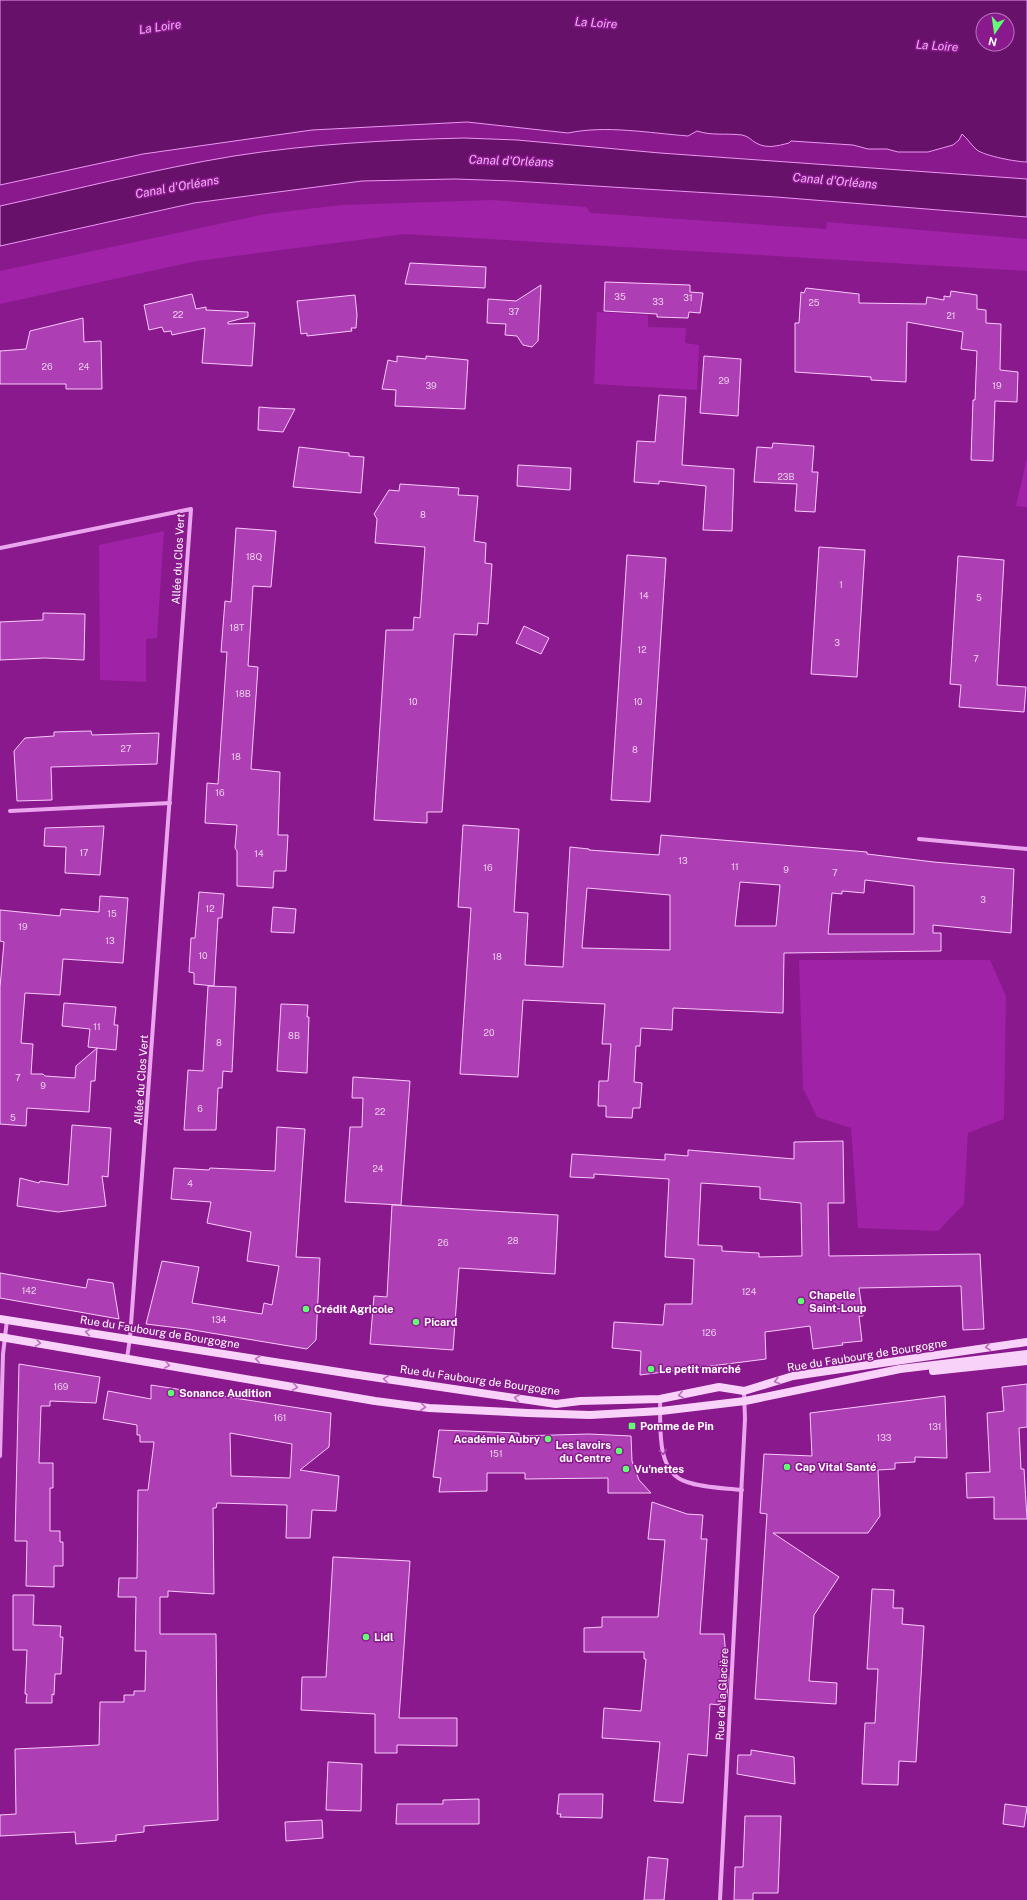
<svg xmlns="http://www.w3.org/2000/svg" width="1027" height="1900" viewBox="0 0 1027 1900" font-family="'Public Sans',sans-serif">
<rect width="100%" height="100%" fill="#89198d"/>
<g fill="#a022a7">
<path d="M492 200 586 207 591 213 826 229 827 222 1027 239V271L405 234 197 261 0 304V271L265 214 341 205Z"/>
<path d="M597 312 648 315V327L686 328 685 343 699 345 697 390 594 384Z"/>
<path d="M1027 458V507L1016 506Z"/>
<path d="M164 531 157 638 146 639V682L100 680 99 545Z"/>
<path d="M799 960H990L1006 996 1004 1119 968 1133 964 1204 938 1231 858 1228 851 1128 817 1117 803 1088Z"/>
</g>
<g fill="#68116b" stroke="#eb98f1" fill-rule="evenodd">
<path d="M0 0H1027V162C1017 162 985 156 977 150 971 145 968 139 962 134L959 140 953 145 928 152H898L887 149H868L853 145 791 141 789 143C777 146 767 149 756 143 751 140 748 136 742 135 726 133 712 136 697 131L688 136C649 133 606 125 568 133L467 122 312 130 143 154 0 185ZM983 20H1007V44H983Z"/>
<path d="M464 138 517 140 660 153 1027 179V217L776 197 513 181 455 179 362 181 194 203 0 246V206C78 189 155 169 234 156 310 144 387 140 464 138Z"/>
</g>
<g fill="#ae3eb4" stroke="#f8cbfa" fill-rule="evenodd">
<path d="M410 263 486 267 485 288 405 284Z"/>
<path d="M605 282 690 285V292L703 293 700 313 689 312 688 318 657 317V314L604 311Z"/>
<path d="M541 285 538 341 532 347 523 345 517 336 505 335 506 324 487 323 488 299 516 301Z"/>
<path d="M806 288 859 294V303L926 304 927 297 944 300V296L950 297 951 291 977 295V309L986 310V323L1001 324 1000 370 1018 372 1017 402 995 401 993 461 971 460 973 400H975L977 351 961 349 963 332 907 322 906 382 871 380V377L795 372V323H799L801 292 804 293Z"/>
<path d="M192 294 196 309 206 307V310L248 312V317L228 322V324L255 323 252 366 202 363 205 328 172 335 171 331 164 332 162 327 149 330 144 305Z"/>
<path d="M355 295 357 315 356 328H351L352 331 307 336V333L301 334 297 301Z"/>
<path d="M83 318 84 342 101 341 102 389H66V384H0V351L26 349 30 331Z"/>
<path d="M397 356 426 359V356L468 360 465 409 395 406 396 390 382 389 388 360 397 362Z"/>
<path d="M704 356 741 359 738 416 700 413Z"/>
<path d="M659 395 686 397 682 465 734 469 732 531 703 530 706 486 659 481V484L634 482 637 441 655 442Z"/>
<path d="M259 407 271 408 295 409 283 432 258 430Z"/>
<path d="M773 443 814 446 812 472H818L815 512 795 511 797 484 754 482 757 447 772 448Z"/>
<path d="M299 447 349 453V456L364 457 361 493 293 487Z"/>
<path d="M518 465 571 468 570 490 517 486Z"/>
<path d="M400 484 459 488 458 495 478 496 474 541 486 543 485 563 492 564 488 624 478 623 477 635 454 634 442 812H427V823L374 820 386 630H413L414 617 420 618 425 547 375 543 377 519 374 514 389 490 399 491Z"/>
<path d="M236 528 276 531 271 587 253 586 248 666 258 667 251 769 280 772 278 835H288L286 871H274L273 888 237 886V851L235 848 237 825 205 823 207 783 218 784 227 652H221L225 601 231 602Z"/>
<path d="M819 547 865 550 857 677 811 674Z"/>
<path d="M627 555 666 558 650 802 611 800Z"/>
<path d="M958 556 1004 560 997 685 1026 687 1024 712 959 707 961 685 950 684Z"/>
<path d="M43 613 85 614 84 660 45 658 0 660V622L43 620Z"/>
<path d="M524 626 549 638 541 654 516 643Z"/>
<path d="M91 731 92 735 159 733 157 764 51 767 52 800 17 801 14 751 25 738 54 736V732Z"/>
<path d="M463 825 519 829 514 912 528 913 525 965 563 967 570 847 589 849V850L659 855 661 835 867 852V854L934 862 1014 869 1011 933 933 925V933H941V951L784 953 783 1013 673 1008 672 1030 641 1028 640 1046H636L634 1082 642 1083 640 1108H633L632 1118 606 1117V1106H598L599 1081H608L611 1044H602L605 1004 523 1000 518 1077 460 1074 471 908 458 907ZM865 880 914 886V934H828L832 893 842 894V891L864 893ZM740 882 780 885 776 926H735ZM587 888 670 895V950L582 948Z"/>
<path d="M104 826 100 875 65 873 66 847 44 846 45 828Z"/>
<path d="M199 892 224 894 222 918H218L214 986 194 984V973L189 972 191 938H195Z"/>
<path d="M100 896 128 898 123 963 63 959 60 995 25 993 21 1043 33 1044 31 1074H43L45 1076 75 1078 76 1066 97 1048 88 1047 90 1029 62 1026 64 1003 116 1007 114 1025H118L116 1050 97 1048 95 1081H91L89 1112 27 1108 26 1126 0 1124V987L4 942 0 941V910L60 916 61 909 99 912Z"/>
<path d="M273 907 296 909 294 933 271 932Z"/>
<path d="M208 986 236 987 232 1072 223 1071 222 1088H218L216 1130H184L188 1070 203 1071Z"/>
<path d="M281 1004 308 1005 307 1017H309L307 1073 277 1071Z"/>
<path d="M353 1077 410 1081 401 1205 345 1202 350 1127H362L363 1098H352Z"/>
<path d="M72 1125 111 1128 108 1177 102 1176 106 1206 58 1212 17 1206 20 1178 39 1183 40 1181 68 1185Z"/>
<path d="M277 1127 305 1129 296 1257 320 1258 316 1340 307 1349 187 1329 146 1324 162 1261 199 1267 192 1303 262 1314 264 1303 272 1305 279 1266 247 1261 251 1232 207 1223 211 1202 171 1199 174 1168 209 1170 210 1168 275 1171Z"/>
<path d="M843 1141 844 1203H828L829 1256 980 1254 984 1329 963 1330 961 1286 859 1288 863 1316H859L862 1341 842 1343 843 1345 813 1349 810 1326 765 1332 766 1359 640 1375 641 1351 612 1348 614 1322 663 1325 665 1304H692L694 1259 665 1257 669 1179 594 1174V1178L570 1177 572 1154 665 1160V1154L688 1156V1150L794 1159V1142ZM701 1183 760 1187V1199L801 1203 802 1256 759 1257V1253L722 1251V1246L698 1245Z"/>
<path d="M392 1205 558 1215 555 1274 459 1268 453 1350 370 1344 374 1296 387 1297Z"/>
<path d="M0 1273 86 1288 88 1279 113 1283 119 1319 0 1298Z"/>
<path d="M19 1364 100 1377 96 1403 50 1401V1406H41L39 1463H53V1488H50V1531H60V1542H63V1566H54V1587L26 1586 27 1541H15Z"/>
<path d="M1027 1384V1427L1019 1428 1021 1469H1024L1027 1519H994V1497L967 1498 966 1473 990 1472 987 1413 1004 1411 1002 1387Z"/>
<path d="M151 1385 331 1413 329 1447 300 1470 339 1476 336 1511 312 1510 310 1538H286L287 1505 217 1503 216 1508H213L214 1594 168 1591V1597H160V1634H216L218 1820 144 1826V1832L116 1835V1841L76 1844 75 1832 0 1836V1815L16 1814 15 1749 99 1745 100 1702H124V1695H134V1691H145L146 1651H135L136 1597H118L119 1578H137L138 1490H148L154 1442H140V1435H137V1425L103 1419 108 1391 151 1399ZM230 1433 292 1444 290 1478 231 1476Z"/>
<path d="M945 1396 947 1458 915 1457V1462L895 1463V1469L878 1470 880 1516 868 1533H773L839 1577 814 1615 809 1681 837 1683 836 1704 755 1699 767 1514 760 1513 764 1454 812 1456 810 1413Z"/>
<path d="M439 1430 519 1433V1436L589 1434 631 1436 632 1461 639 1480 651 1493H608V1478L525 1479V1473H487V1491L439 1492 441 1478 433 1477Z"/>
<path d="M652 1502 687 1514 703 1515 701 1539H707L700 1634H724L728 1679 727 1697H721L720 1705 710 1704 707 1756 688 1754 683 1803 654 1801 660 1742 602 1738 604 1708 641 1711 646 1659H644V1652H584V1628L602 1627V1617H658L665 1540 648 1539Z"/>
<path d="M333 1557 410 1561 399 1718H457V1746L397 1745V1753H375V1714L301 1710 302 1677H326Z"/>
<path d="M872 1589 894 1590 893 1608H903L902 1624 924 1626 916 1762 899 1761 898 1785 862 1784 865 1723H875L878 1669H867Z"/>
<path d="M13 1595H34L33 1625 61 1626 60 1637H63L61 1674H55L54 1695 52 1694V1703H26L27 1694H25L27 1650H13Z"/>
<path d="M751 1750 794 1757 795 1784 737 1774 738 1755H751Z"/>
<path d="M328 1762 362 1764 361 1811 326 1810Z"/>
<path d="M559 1794H603L602 1818 560 1817 561 1814H557Z"/>
<path d="M479 1799V1824H396L397 1804H443V1800Z"/>
<path d="M1005 1804 1027 1807 1024 1827 1003 1824Z"/>
<path d="M745 1816H781L778 1893H753V1900H734L735 1867H743Z"/>
<path d="M322 1820 323 1838 286 1841 285 1822Z"/>
<path d="M648 1857 668 1859 664 1900H644Z"/>
</g>
<g fill="none" stroke-linecap="round" stroke-linejoin="round">
<g stroke="#eaa5ee" stroke-width="4">
<path d="M0 548 191 509 130 1338 127 1358"/>
<path d="M10 811 170 803"/>
<path d="M919 839 1027 849"/>
<path d="M660 1399C661 1425 655 1473 687 1482 704 1488 724 1488 742 1490"/>
<path d="M0 1456 3 1354 7 1320"/>
<path d="M720 1900 745 1419 744 1391"/>
</g>
<g stroke="#f9d2fa" stroke-width="8">
<path d="M0 1319 352 1374 556 1404 580 1401 660 1399 719 1387 744 1391 793 1376 1027 1342"/>
<path d="M0 1337 375 1401 429 1408 528 1413 590 1415 661 1411 745 1401 900 1369 1027 1354"/>
<path d="M933 1371 1027 1361"/>
</g>
</g>
<defs><path id="oneway-chevron" d="M-2-3.5L2.5 0L-2 3.5" fill="none" stroke-width="1.6" stroke-linecap="round" stroke-linejoin="round"/></defs>
<g stroke="#bb6cbe">
<use href="#oneway-chevron" transform="translate(88 1332) rotate(-171)"/>
<use href="#oneway-chevron" transform="translate(38 1343) rotate(9)"/>
<use href="#oneway-chevron" transform="translate(988 1347) rotate(172)"/>
<use href="#oneway-chevron" transform="translate(258 1359) rotate(-171)"/>
<use href="#oneway-chevron" transform="translate(167 1365) rotate(10)"/>
<use href="#oneway-chevron" transform="translate(386 1379) rotate(-172)"/>
<use href="#oneway-chevron" transform="translate(777 1381) rotate(164)"/>
<use href="#oneway-chevron" transform="translate(295 1387) rotate(10)"/>
<use href="#oneway-chevron" transform="translate(681 1395) rotate(168)"/>
<use href="#oneway-chevron" transform="translate(517 1398) rotate(-170)"/>
<use href="#oneway-chevron" transform="translate(423 1407) rotate(7)"/>
</g>
<use stroke="#a643aa" href="#oneway-chevron" transform="translate(663 1452) rotate(82)"/>
<g fill="#62ff74" stroke="#89198d" stroke-width="1.5">
<circle cx="801" cy="1301" r="4"/>
<circle cx="306" cy="1309" r="4"/>
<circle cx="416" cy="1322" r="4"/>
<circle cx="651" cy="1369" r="4"/>
<circle cx="171" cy="1393" r="4"/>
<rect x="628" y="1422" width="8" height="8" rx="2"/>
<circle cx="548" cy="1439" r="4"/>
<circle cx="619" cy="1451" r="4"/>
<circle cx="787" cy="1467" r="4"/>
<circle cx="626" cy="1469" r="4"/>
<circle cx="366" cy="1637" r="4"/>
</g>
<g text-anchor="middle" stroke-width="3" stroke-linejoin="round" paint-order="stroke">
<g font-size="9" fill="#ebcfec">
<text x="620" y="300">35</text>
<text x="688" y="301">31</text>
<text x="658" y="305">33</text>
<text x="814" y="306">25</text>
<text x="514" y="315">37</text>
<text x="178" y="318">22</text>
<text x="951" y="319">21</text>
<text x="47" y="370">26</text>
<text x="84" y="370">24</text>
<text x="724" y="384">29</text>
<text x="431" y="389">39</text>
<text x="997" y="389">19</text>
<text x="786" y="480">23B</text>
<text x="423" y="518">8</text>
<text x="254" y="560">18Q</text>
<text x="841" y="588">1</text>
<text x="644" y="599">14</text>
<text x="979" y="601">5</text>
<text x="237" y="631">18T</text>
<text x="837" y="646">3</text>
<text x="642" y="653">12</text>
<text x="976" y="662">7</text>
<text x="243" y="697">18B</text>
<text x="413" y="705">10</text>
<text x="638" y="705">10</text>
<text x="126" y="752">27</text>
<text x="635" y="753">8</text>
<text x="236" y="760">18</text>
<text x="220" y="796">16</text>
<text x="84" y="856">17</text>
<text x="259" y="857">14</text>
<text x="683" y="864">13</text>
<text x="735" y="870">11</text>
<text x="488" y="871">16</text>
<text x="786" y="873">9</text>
<text x="835" y="876">7</text>
<text x="983" y="903">3</text>
<text x="210" y="912">12</text>
<text x="112" y="917">15</text>
<text x="23" y="930">19</text>
<text x="110" y="944">13</text>
<text x="203" y="959">10</text>
<text x="497" y="960">18</text>
<text x="97" y="1030">11</text>
<text x="489" y="1036">20</text>
<text x="294" y="1039">8B</text>
<text x="219" y="1046">8</text>
<text x="18" y="1081">7</text>
<text x="43" y="1089">9</text>
<text x="200" y="1112">6</text>
<text x="380" y="1115">22</text>
<text x="13" y="1121">5</text>
<text x="378" y="1172">24</text>
<text x="190" y="1187">4</text>
<text x="513" y="1244">28</text>
<text x="443" y="1246">26</text>
<text x="29" y="1294">142</text>
<text x="749" y="1295">124</text>
<text x="219" y="1323">134</text>
<text x="709" y="1336">126</text>
<text x="61" y="1390">169</text>
<text x="280" y="1421">161</text>
<text x="935" y="1430">131</text>
<text x="884" y="1441">133</text>
<text x="496" y="1457">151</text>
</g>
<g font-size="11" fill="#fff" stroke="#89198d">
<text transform="translate(178 559) rotate(-87)" y="4">Allée du Clos Vert</text>
<text transform="translate(141 1080) rotate(-86)" y="4">Allée du Clos Vert</text>
<text transform="translate(160 1332) rotate(9)" y="4">Rue du Faubourg de Bourgogne</text>
<text transform="translate(867 1355) rotate(-9)" y="4">Rue du Faubourg de Bourgogne</text>
<text transform="translate(480 1380) rotate(8)" y="4">Rue du Faubourg de Bourgogne</text>
<text transform="translate(722 1694) rotate(-87)" y="4">Rue de la Glacière</text>
</g>
<g font-size="11" font-weight="bold" fill="#fff" stroke="#89198d" text-anchor="start">
<text x="809" y="1299">Chapelle<tspan x="809" dy="13">Saint-Loup</tspan></text>
<text x="314" y="1313">Crédit Agricole</text>
<text x="424" y="1326">Picard</text>
<text x="659" y="1373">Le petit marché</text>
<text x="179" y="1397">Sonance Audition</text>
<text x="640" y="1430">Pomme de Pin</text>
<text x="540" y="1443" text-anchor="end">Académie Aubry</text>
<text x="611" y="1449" text-anchor="end">Les lavoirs<tspan x="611" dy="13">du Centre</tspan></text>
<text x="795" y="1471">Cap Vital Santé</text>
<text x="634" y="1473">Vu'nettes</text>
<text x="374" y="1641">Lidl</text>
</g>
<g font-size="12" font-style="italic" fill="#f1b1f5" stroke="#89198d">
<text transform="translate(596 23) rotate(4)" y="4">La Loire</text>
<text transform="translate(160 27) rotate(-8)" y="4">La Loire</text>
<text transform="translate(937 46) rotate(4)" y="4">La Loire</text>
<text transform="translate(511 161) rotate(2)" y="4">Canal d'Orléans</text>
<text transform="translate(835 181) rotate(5)" y="4">Canal d'Orléans</text>
<text transform="translate(177 187) rotate(-10)" y="4">Canal d'Orléans</text>
</g>
</g>
<g transform="translate(995 32) rotate(193)"><circle r="19" fill="#89198d" stroke="#b875bb"/>
<path d="M0-3L7 15L0 10L-7 15Z" fill="#62ff74"/>
<text y="-6" font-size="11" font-weight="bold" text-anchor="middle" fill="#ffffff">N</text>
</g>
</svg>
